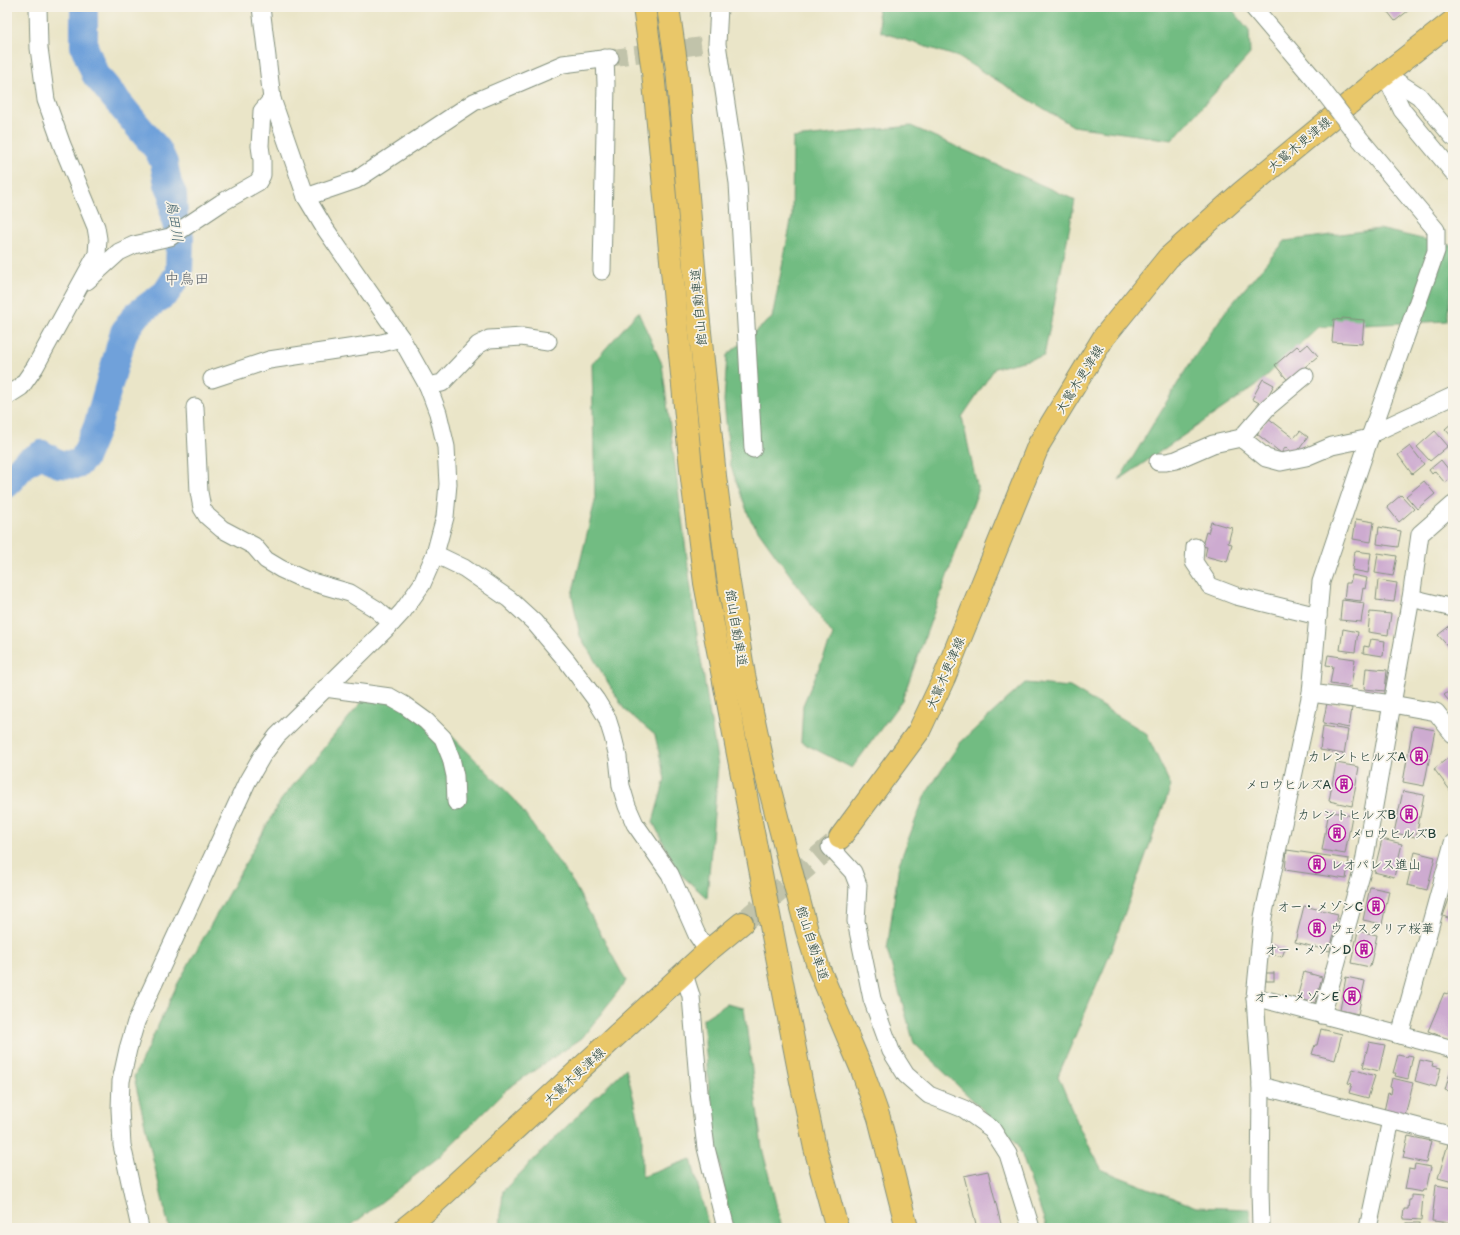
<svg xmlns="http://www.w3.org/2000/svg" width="1460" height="1235" viewBox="0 0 1460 1235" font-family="Itim,'Klee One',sans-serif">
<rect width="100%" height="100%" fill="#f7f3e8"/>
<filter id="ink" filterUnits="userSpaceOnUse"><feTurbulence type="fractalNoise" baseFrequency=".025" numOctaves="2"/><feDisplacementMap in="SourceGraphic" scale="8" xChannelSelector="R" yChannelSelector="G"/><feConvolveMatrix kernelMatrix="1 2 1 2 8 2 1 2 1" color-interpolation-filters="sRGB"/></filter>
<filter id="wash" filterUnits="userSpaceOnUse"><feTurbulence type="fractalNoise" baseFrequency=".012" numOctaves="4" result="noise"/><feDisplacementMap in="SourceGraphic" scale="16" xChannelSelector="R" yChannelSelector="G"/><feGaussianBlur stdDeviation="0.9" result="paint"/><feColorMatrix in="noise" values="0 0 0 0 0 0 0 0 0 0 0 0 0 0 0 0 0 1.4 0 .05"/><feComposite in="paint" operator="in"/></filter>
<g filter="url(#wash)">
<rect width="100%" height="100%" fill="#eae5c8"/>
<g fill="#72bc82" stroke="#487c5b">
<path d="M877 7H1230L1249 30 1250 54 1172 140 1073 126 958 57 881 32Z"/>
<path d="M911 126 1075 200 1044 356 995 368 962 417 978 491 902 700 852 768 801 742 803 705 833 635 750 519 730 464 724 401 727 355 772 318 792 216 793 138Z"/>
<path d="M1379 229 1453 246V271L1447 321 1319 327 1258 384 1119 480 1187 368 1225 312 1285 241Z"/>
<path d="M638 312 662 364 696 628 718 766 707 898 678 872 653 822 665 779 655 735 624 709 580 636 572 595 595 501 592 364Z"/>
<path d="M1025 683 1070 687 1146 733 1171 786 1108 959 1058 1076 1081 1131 1102 1170 1196 1207 1250 1209 1251 1228H1047L1018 1144 914 1043 887 950 899 864 925 795 960 743Z"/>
<path d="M369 693 436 720 514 799 574 884 626 981 582 1038 507 1089 440 1156 348 1228H169L134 1077 178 983 281 800Z"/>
<path d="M726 1004 744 1008 762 1148 782 1228H733L728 1210 711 1112 703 1019Z"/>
<path d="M626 1068 642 1132V1177L691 1159 709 1228H500L503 1191 567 1126Z"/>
</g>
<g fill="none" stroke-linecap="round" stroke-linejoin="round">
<path stroke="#6fa1da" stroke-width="28" d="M7 484 24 464 42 454 59 464 77 465 84 458 97 427 124 332 136 315 166 293 179 273 180 237 174 217 173 194 168 184 164 163 158 150 136 124 95 74 84 46V7"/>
</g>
<g id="blocks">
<g fill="#cdabd0">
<path d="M1384 7H1413L1395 21Z"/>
<path d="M1342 318 1364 320 1362 344 1332 342 1334 319 1342 320Z"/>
<path d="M1308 344 1318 356 1305 367 1307 369 1290 383 1275 365 1297 346 1301 350Z"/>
<path d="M1263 379 1274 385 1263 405 1252 399Z"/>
<path d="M1268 418 1294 438 1300 431 1308 437 1295 455 1286 447 1281 453 1257 434Z"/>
<path d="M1453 422V438L1445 429Z"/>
<path d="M1435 431 1448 446 1430 461 1417 447Z"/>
<path d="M1410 446 1424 464 1412 474 1398 455Z"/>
<path d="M1453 449V467L1448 460 1453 456 1449 452Z"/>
<path d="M1441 460 1453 475V477L1445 483 1435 471 1432 474 1429 470Z"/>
<path d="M1424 481 1435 494 1417 509 1406 496Z"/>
<path d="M1401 495 1414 509 1399 522 1387 507Z"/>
<path d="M1356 519 1374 522 1371 542 1353 539Z"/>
<path d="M1211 522 1232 528 1228 543 1232 544 1227 562 1205 556 1207 547 1202 546 1206 532 1208 533Z"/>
<path d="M1379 527 1401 531 1398 547 1377 544Z"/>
<path d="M1355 551 1371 553 1368 573 1352 570Z"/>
<path d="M1378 553 1397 556 1393 576 1375 573Z"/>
<path d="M1352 575 1367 578 1365 589 1363 588 1361 601 1344 599 1346 583H1350Z"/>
<path d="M1378 580 1397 583 1394 602 1376 600Z"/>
<path d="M1342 600 1364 603 1361 622 1340 620Z"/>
<path d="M1370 612 1391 614 1388 635 1368 632Z"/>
<path d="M1452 624 1453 625V649L1451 650 1438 635Z"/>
<path d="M1343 629 1358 632 1355 652 1340 650Z"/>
<path d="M1371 639 1385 641 1383 656 1363 653 1364 646 1369 647Z"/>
<path d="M1328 655 1355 659 1351 687 1330 684 1333 666 1326 665Z"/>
<path d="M1366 668 1387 670 1385 691 1364 689Z"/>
<path d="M1453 688V706L1444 695Z"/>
<path d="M1327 703 1352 708 1349 728 1323 723Z"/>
<path d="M1323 726 1348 730 1344 754 1320 750Z"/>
<path d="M1413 726 1435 730 1424 786 1403 782Z"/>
<path d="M1453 754V794L1434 769Z"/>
<path d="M1336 763 1359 767 1352 806 1329 801Z"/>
<path d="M1403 791 1424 795 1416 837 1394 833Z"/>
<path d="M1329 811 1352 816 1345 854 1322 850Z"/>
<path d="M1382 839 1402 844 1394 877 1374 872Z"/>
<path d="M1287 850 1349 859 1346 879 1285 870Z"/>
<path d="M1415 852 1435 857 1427 890 1407 885Z"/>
<path d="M1370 887 1389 891 1382 924 1363 920Z"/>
<path d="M1453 888V920L1443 916Z"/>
<path d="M1304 906 1338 914 1330 951 1295 942Z"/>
<path d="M1358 931 1377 935 1370 967 1351 963Z"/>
<path d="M1271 944 1285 949 1282 957 1268 953Z"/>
<path d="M1304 972 1322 977 1315 1003 1297 998Z"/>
<rect x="1266" y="973" width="8" height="8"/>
<path d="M1346 977 1365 981 1358 1014 1340 1010Z"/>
<path d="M1453 982V1041L1428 1031 1444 993 1448 994Z"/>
<path d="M1321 1029 1342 1034 1335 1060 1312 1054 1315 1045H1317Z"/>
<path d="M1369 1042 1385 1045 1379 1071 1363 1067Z"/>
<path d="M1398 1055 1407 1057 1408 1055 1413 1056 1408 1079 1395 1076 1396 1073H1393Z"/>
<path d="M1420 1060 1433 1063 1432 1066 1441 1068 1436 1087 1415 1081Z"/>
<path d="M1353 1069 1375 1076 1368 1098 1349 1093 1352 1084 1348 1083Z"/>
<path d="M1450 1073 1453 1074V1092L1445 1090Z"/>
<path d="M1392 1078 1413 1083 1405 1116 1384 1111 1388 1093 1391 1094 1392 1088 1390 1087Z"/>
<path d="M1408 1136 1431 1141 1426 1163 1403 1158Z"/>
<path d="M1448 1144 1453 1145V1182L1438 1178Z"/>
<path d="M1415 1164 1431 1167 1426 1190H1423L1422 1192 1405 1189 1409 1169 1414 1170Z"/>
<path d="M988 1171 1002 1228H977L964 1176Z"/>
<path d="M1436 1185 1453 1188V1223L1432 1221Z"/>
<path d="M1411 1195 1423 1196 1421 1220 1404 1219V1217H1403L1404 1209H1408L1409 1200H1411Z"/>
<rect x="1407" y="1223" width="12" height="5"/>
</g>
</g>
</g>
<g filter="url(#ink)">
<use href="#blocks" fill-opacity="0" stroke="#84917e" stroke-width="1"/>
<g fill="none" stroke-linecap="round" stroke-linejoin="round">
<path stroke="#c1c3aa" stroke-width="17" stroke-dasharray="17 8" stroke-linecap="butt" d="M610 58 706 45"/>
<path stroke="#c1c3aa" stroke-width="22" stroke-dasharray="22 11" stroke-linecap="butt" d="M742 923 840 838"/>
<g stroke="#84917e" stroke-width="19">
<g id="minor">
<path d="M719 7 717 44 738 183 753 449"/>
<path d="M1253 7 1314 79"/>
<path d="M1385 74 1402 110 1453 172"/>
<path d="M1385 74 1419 96 1453 137"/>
<path d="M306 197 356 180 474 102 563 64 610 58"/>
<path d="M602 271 606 84 605 58"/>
<path d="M87 281 119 252 134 245 170 237 221 203 258 182 262 175V160L260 146 262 111 272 99"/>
<path d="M212 379 269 360 382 343 401 338"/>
<path d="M428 386 442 383 478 345 489 339 522 337 548 341"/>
<path d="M7 396 21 387 35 367 97 254 98 239 96 227 62 145 46 100 39 48 38 7"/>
<path d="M195 407 199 492 202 508 207 516 222 529 254 546 266 560 281 569 305 580 350 593 376 609 392 623"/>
<path d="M1371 434 1453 396"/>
<path d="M1241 438 1266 458 1281 462 1306 457 1332 446 1370 438"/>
<path d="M1158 462H1166L1176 460 1213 444 1241 438 1268 407 1305 376"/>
<path d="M1195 547 1194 562 1210 586 1236 596 1318 616"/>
<path d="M435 554 464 568 509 599 534 622 567 661 596 700 607 718 613 737 618 757 621 786 627 806 635 824 670 874 697 935 708 951"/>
<path d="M1411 598 1453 608"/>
<path d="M325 688 390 697 404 705 426 721 443 738 451 758 455 776 456 802"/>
<path d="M1311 693 1392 704 1436 712 1453 734"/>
<path d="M830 847 853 872 858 885 856 921 872 999 891 1051 906 1075 929 1095 964 1109 992 1129 1008 1154 1031 1228"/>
<path d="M684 974 691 996 699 1092 706 1148 726 1228"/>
<path d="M1255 997 1453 1049"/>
<path d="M1322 1015 1363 868 1392 704 1411 598 1420 534 1453 505"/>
<path d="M1400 1035 1453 843"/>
<path d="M1261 1086 1453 1136"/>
<path d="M140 1228 122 1145 120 1109 121 1081 128 1049 136 1022 247 782 262 756 277 736 392 623 403 611 422 584 435 554 445 517 448 484 446 447 438 413 428 386 401 338 324 227 306 197 272 99 261 7"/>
<path d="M1261 1228 1260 1189 1261 1086 1255 997 1263 917 1311 693 1321 582 1371 434 1436 251V230L1360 139"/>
<path d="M1368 1228 1391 1120"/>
</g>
</g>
<g stroke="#84917e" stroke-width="24">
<g id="major">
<path d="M840 838 919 731 944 678 1039 444 1104 337 1168 258 1242 192 1385 74 1453 21"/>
<path d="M405 1228 425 1212 708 951 742 923"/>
</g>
</g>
<g stroke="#84917e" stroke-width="24">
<g id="highway">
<path d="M644 7 653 72 692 479 705 583 801 1081 815 1148 837 1228"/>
<path d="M668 7 677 69 698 313 715 476 728 577 744 675 765 771 807 931 819 969 862 1070 879 1118 907 1228"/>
</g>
</g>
<use href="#minor" stroke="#fff" stroke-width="17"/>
<use href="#major" stroke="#e9c769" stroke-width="22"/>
<use href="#highway" stroke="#e9c769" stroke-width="22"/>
<g stroke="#84917e" stroke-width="19" stroke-linecap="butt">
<path id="minor-bridge" d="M1314 79 1360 139"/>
</g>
<use href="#minor-bridge" stroke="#fff" stroke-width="17"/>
</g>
</g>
<defs>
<g id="building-ring" transform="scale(0.9)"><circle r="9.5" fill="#f7f3e8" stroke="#b5179e" stroke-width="1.5"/><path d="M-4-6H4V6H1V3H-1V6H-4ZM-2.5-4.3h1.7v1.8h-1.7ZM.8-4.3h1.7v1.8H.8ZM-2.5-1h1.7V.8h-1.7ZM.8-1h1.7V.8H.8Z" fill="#b5179e"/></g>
</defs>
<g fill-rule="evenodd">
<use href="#building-ring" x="1419" y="756"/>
<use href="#building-ring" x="1344" y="784"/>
<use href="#building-ring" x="1409" y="814"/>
<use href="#building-ring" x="1337" y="833"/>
<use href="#building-ring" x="1317" y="864"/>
<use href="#building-ring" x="1376" y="906"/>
<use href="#building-ring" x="1317" y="928"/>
<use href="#building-ring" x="1364" y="949"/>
<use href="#building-ring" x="1352" y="996"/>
</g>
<g text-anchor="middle" stroke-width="3.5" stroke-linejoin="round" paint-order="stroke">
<g font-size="13" fill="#1f3d34" stroke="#f7f3e8">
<text transform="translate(1299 144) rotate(-40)" y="5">大鷲木更津線</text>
<text transform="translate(698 307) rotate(-95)" y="5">館山自動車道</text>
<text transform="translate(1079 379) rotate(-58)" y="5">大鷲木更津線</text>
<text transform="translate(737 628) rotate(81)" y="5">館山自動車道</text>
<text transform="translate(945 673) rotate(-67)" y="5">大鷲木更津線</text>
<text transform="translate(813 943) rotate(72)" y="5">館山自動車道</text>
<text transform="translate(574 1076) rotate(-43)" y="5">大鷲木更津線</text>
</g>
<g font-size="13" fill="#1f3d34" stroke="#f7f3e8" text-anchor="end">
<text x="1406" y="761">カレントヒルズA</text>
<text x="1331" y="789">メロウヒルズA</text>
<text x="1396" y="819">カレントヒルズB</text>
<text x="1350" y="838" text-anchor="start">メロウヒルズB</text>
<text x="1330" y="869" text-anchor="start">レオパレス進山</text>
<text x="1363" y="911">オー・メゾンC</text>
<text x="1330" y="933" text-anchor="start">ウェスタリア桜華</text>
<text x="1351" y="954">オー・メゾンD</text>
<text x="1339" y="1001">オー・メゾンE</text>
</g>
<g font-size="14" font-style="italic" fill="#375b66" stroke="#f7f3e8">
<text transform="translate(175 221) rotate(81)" y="5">鳥田川</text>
</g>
<g font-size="15" fill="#5c646b" stroke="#f7f3e8">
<text x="187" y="284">中烏田</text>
</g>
</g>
<rect width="1460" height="1235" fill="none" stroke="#f7f3e8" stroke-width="24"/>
</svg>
